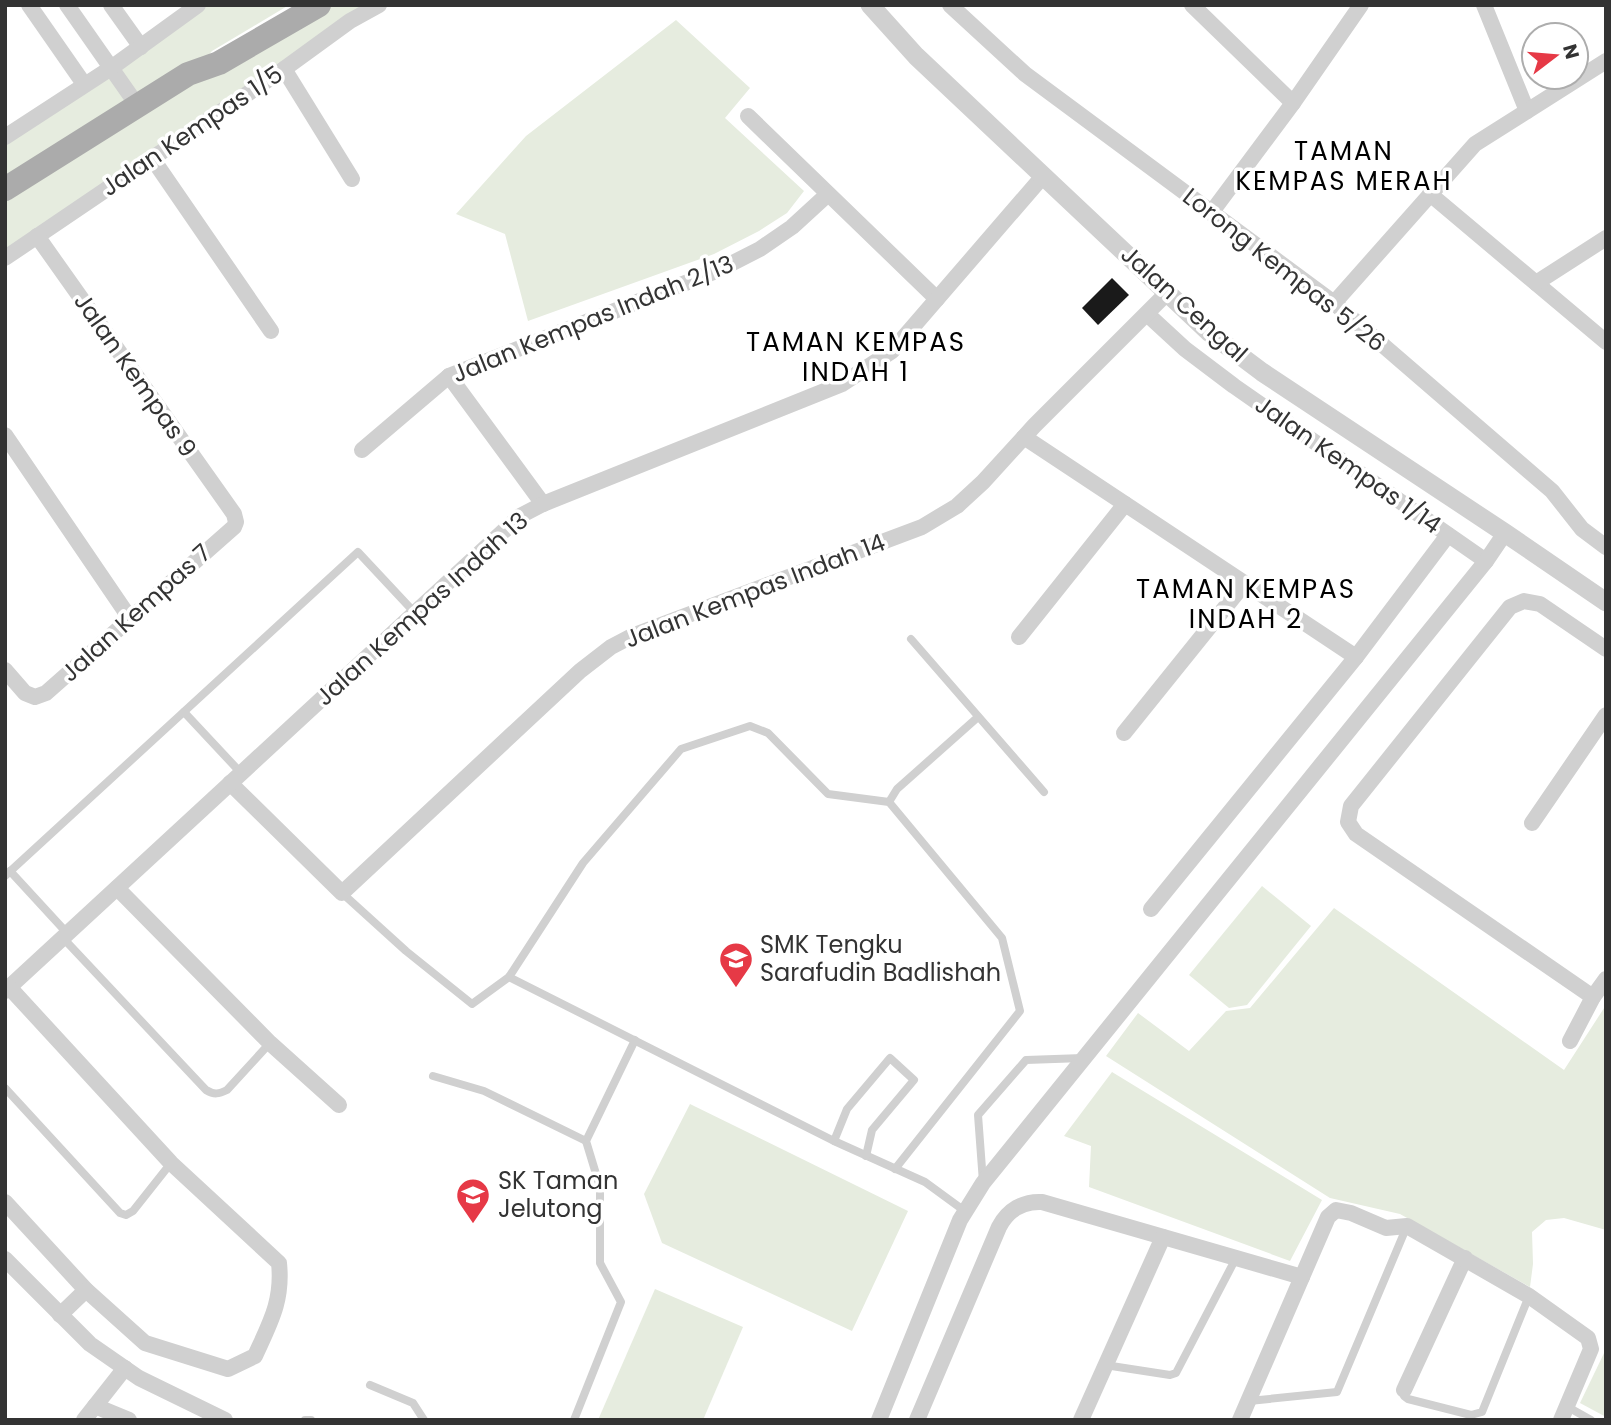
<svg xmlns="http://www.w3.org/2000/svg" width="1611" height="1425" viewBox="0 0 1611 1425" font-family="Poppins,sans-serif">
<rect width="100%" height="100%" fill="#fff"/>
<g fill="#e6ecdf">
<path d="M198 5H289L212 51 195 71 319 5H379L5 258V137Z"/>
<path d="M676 20 750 88 725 118 804 191 787 213 759 231 714 254 528 321 505 234 456 214 526 136Z"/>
<path d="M1262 886 1311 926 1247 1005 1229 1008 1189 975Z"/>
<path d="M1334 908 1564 1070 1606 1005V1230L1564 1218 1546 1220 1532 1232 1533 1264 1530 1287 1400 1214 1330 1198 1106 1056 1138 1013 1189 1051 1226 1011 1250 1008Z"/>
<path d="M1112 1072 1322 1200 1290 1261 1089 1187 1091 1146 1064 1136Z"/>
<path d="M690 1104 908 1211 852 1331 662 1243 644 1194Z"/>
<path d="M655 1289 743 1327 703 1420H598Z"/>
<path d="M1606 1349V1417L1580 1403Z"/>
</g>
<path fill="#1a1a1a" d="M1112 278 1129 295 1098 325 1082 308Z"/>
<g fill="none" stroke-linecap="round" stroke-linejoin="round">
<g stroke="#d0d0d0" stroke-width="8">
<path d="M911 639 1044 792"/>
<path d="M184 712 241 773"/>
<path d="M889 802 897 789 978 717"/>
<path d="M10 871 67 933"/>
<path d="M5 876 358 552 415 613"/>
<path d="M342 893 406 951 472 1004 509 977 583 863 681 749 750 726 768 733 828 794 889 802 1002 938 1020 1011 895 1169"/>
<path d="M63 938 206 1090C214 1095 219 1094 227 1090L270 1043"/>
<path d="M509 977 834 1141 925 1182 966 1212"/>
<path d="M433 1076 484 1091 586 1141"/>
<path d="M5 1088 120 1213 126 1215 133 1211 171 1163"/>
<path d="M834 1141 847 1109 890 1058 914 1080 872 1130 866 1156"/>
<path d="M983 1182 978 1115 1026 1060 1083 1058"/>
<path d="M1105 1365 1170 1375 1176 1373 1236 1258"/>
<path d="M370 1385 413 1403 424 1420"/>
<path d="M1404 1390V1396L1408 1399 1471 1415 1482 1412 1529 1296"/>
<path d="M1249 1401 1337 1392 1407 1226"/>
<path d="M1566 1406 1591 1420"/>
<path d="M305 1420H311"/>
<path d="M574 1420 621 1302 600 1263V1187L586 1141 635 1040"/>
</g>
<g stroke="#d0d0d0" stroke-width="16">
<path d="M29 5 84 84"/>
<path d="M67 5 137 105"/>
<path d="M111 5 141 47"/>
<path d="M950 5 1025 74 1334 303 1552 491 1582 529 1606 547"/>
<path d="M1192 5 1293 103"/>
<path d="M1484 5 1527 111"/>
<path d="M284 69 352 179"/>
<path d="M748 116 937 299"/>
<path d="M5 137 111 68 198 5"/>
<path d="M152 158 271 331"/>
<path d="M1430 194 1606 342"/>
<path d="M1211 213 1293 103 1361 5"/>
<path d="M5 258 284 69 350 21 379 5"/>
<path d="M1536 283 1606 238"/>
<path d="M1334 303 1475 144 1606 61"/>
<path d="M1147 314 1185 349 1234 386 1486 561"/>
<path d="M449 376 543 504"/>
<path d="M5 435 129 617"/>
<path d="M1024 437 1356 657"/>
<path d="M362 450 449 376 721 269 760 249 792 227 828 194"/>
<path d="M1019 637 1125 504"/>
<path d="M5 670 25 693 35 697 46 693 234 527 236 522 234 514 37 236"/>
<path d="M1124 733 1244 584"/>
<path d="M230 783 342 893 580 671 611 647 632 636 922 527 957 506 983 482 1034 426 1167 293"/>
<path d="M1532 823 1606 715"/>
<path d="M117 888 270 1043 339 1105"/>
<path d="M1151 909 1356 657 1448 535"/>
<path d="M5 991 520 516 543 504 842 384 892 351 1044 175"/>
<path d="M1593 997 1356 834 1348 822 1351 806 1510 607 1524 601 1540 604 1606 649"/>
<path d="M1570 1041 1593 997 1606 979"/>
<path d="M5 1202 86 1290 145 1343 228 1369 255 1356C270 1323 283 1301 279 1263L171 1163 9 987"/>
<path d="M5 1259 90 1344 139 1378 225 1420"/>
<path d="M60 1315 86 1290"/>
<path d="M1404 1390 1465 1258"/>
<path d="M95 1406 129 1420"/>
<path d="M84 1420 125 1368"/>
<path d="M879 1420 960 1220 983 1183 1486 561 1505 533"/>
<path d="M917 1420 999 1227C1008 1210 1023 1201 1042 1202L1302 1277"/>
<path d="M1081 1420 1163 1237"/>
<path d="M1240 1420 1328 1217 1336 1210 1351 1213 1386 1228 1407 1226 1529 1296 1588 1338 1591 1349 1561 1420"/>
</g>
<path stroke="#d0d0d0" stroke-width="19" d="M870 5 916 56 1210 333 1262 372 1505 533 1606 602"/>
<path stroke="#ababab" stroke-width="24" d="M5 189 188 74 219 63 319 5"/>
</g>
<defs>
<g id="school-pin" transform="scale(1.75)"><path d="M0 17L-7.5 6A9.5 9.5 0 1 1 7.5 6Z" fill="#e63946" stroke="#fff"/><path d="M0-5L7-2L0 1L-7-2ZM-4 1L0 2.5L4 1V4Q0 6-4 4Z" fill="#fff"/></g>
</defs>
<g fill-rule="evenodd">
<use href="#school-pin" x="736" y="959"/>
<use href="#school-pin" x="473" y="1195"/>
</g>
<g text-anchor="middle" stroke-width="7" stroke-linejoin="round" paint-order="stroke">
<g font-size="24" fill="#333" stroke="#fff">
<text transform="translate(192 131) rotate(-34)" y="8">Jalan Kempas 1/5</text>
<text transform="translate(1284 270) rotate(38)" y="8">Lorong Kempas 5/26</text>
<text transform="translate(1184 304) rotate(42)" y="8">Jalan Cengal</text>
<text transform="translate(593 319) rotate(-22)" y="8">Jalan Kempas Indah 2/13</text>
<text transform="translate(135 375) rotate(55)" y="8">Jalan Kempas 9</text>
<text transform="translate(1348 465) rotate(35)" y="8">Jalan Kempas 1/14</text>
<text transform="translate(755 591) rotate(-21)" y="8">Jalan Kempas Indah 14</text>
<text transform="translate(422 609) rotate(-42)" y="8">Jalan Kempas Indah 13</text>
<text transform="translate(136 613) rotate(-42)" y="8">Jalan Kempas 7</text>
</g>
<g font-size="24" fill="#333" stroke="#fff" text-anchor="start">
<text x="760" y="953">SMK Tengku<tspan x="760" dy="28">Sarafudin Badlishah</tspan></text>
<text x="498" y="1189">SK Taman<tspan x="498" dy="28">Jelutong</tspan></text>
</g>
<g font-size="26" letter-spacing="2" fill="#000" stroke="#fff">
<text x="1344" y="160">TAMAN<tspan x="1344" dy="30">KEMPAS MERAH</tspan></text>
<text x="856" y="351">TAMAN KEMPAS<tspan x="856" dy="30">INDAH 1</tspan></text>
<text x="1246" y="598">TAMAN KEMPAS<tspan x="1246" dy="30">INDAH 2</tspan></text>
</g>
</g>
<rect width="1611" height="1425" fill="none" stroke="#333333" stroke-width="14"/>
<g transform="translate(1555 56) rotate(74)"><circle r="33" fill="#ffffff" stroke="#adadad" stroke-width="2"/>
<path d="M0-5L12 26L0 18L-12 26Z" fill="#e63946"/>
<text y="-10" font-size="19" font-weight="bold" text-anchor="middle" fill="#333333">N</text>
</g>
</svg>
